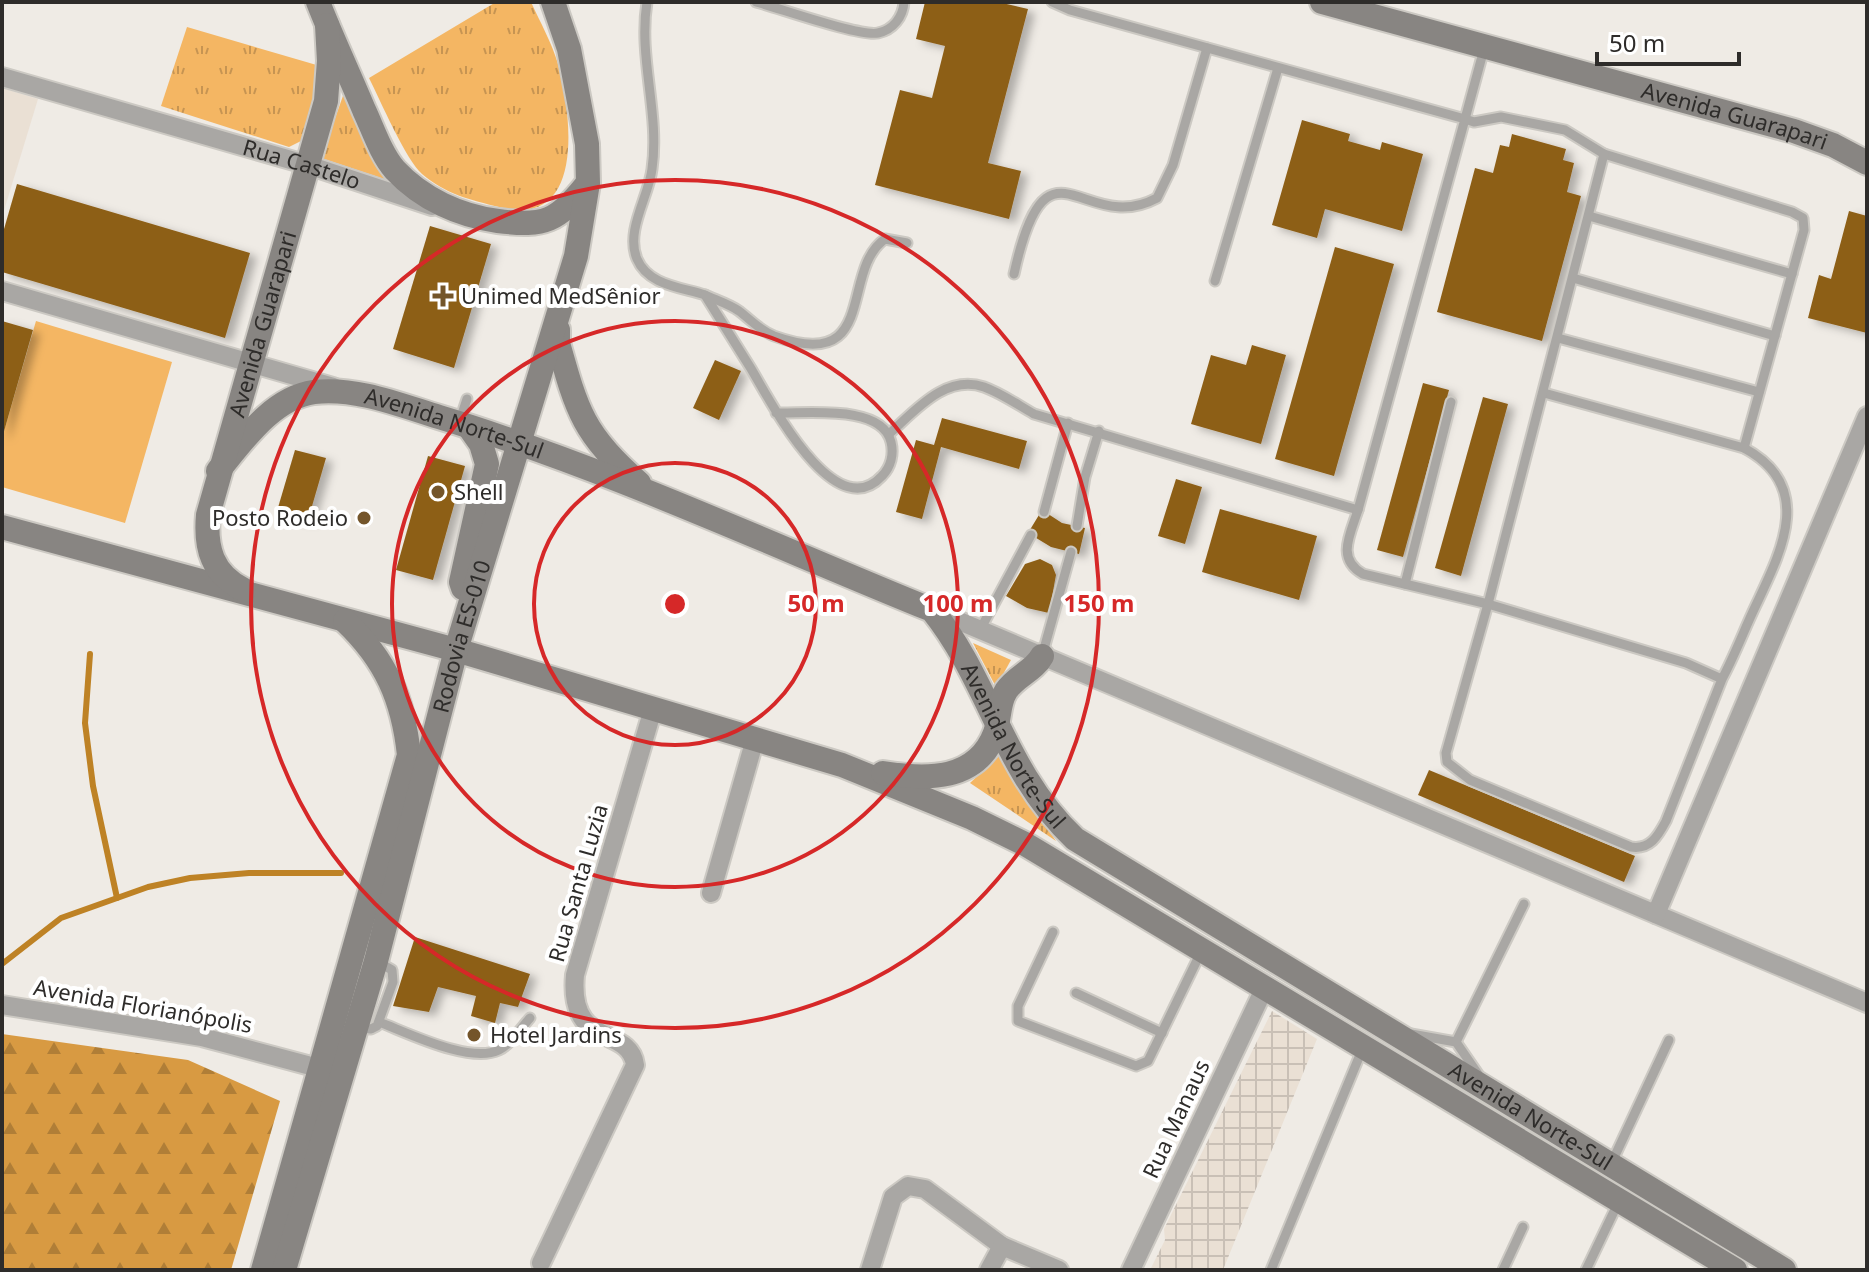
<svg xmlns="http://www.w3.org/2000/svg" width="1869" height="1272" viewBox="0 0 1869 1272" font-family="'Noto Sans',sans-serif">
<defs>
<pattern id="industrial-grid" width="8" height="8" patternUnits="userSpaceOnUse" patternTransform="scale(2)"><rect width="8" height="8" fill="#eae0d4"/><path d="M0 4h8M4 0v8" fill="none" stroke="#c9c0b6"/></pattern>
<pattern id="grass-tufts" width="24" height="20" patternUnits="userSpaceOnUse" patternTransform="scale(2)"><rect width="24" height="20" fill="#f4b663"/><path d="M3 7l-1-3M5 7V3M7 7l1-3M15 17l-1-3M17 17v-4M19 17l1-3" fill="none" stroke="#c69452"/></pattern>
<pattern id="forest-firs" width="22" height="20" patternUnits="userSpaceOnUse" patternTransform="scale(2)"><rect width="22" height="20" fill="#d89a42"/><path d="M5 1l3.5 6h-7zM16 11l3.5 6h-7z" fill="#b07e37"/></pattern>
<filter id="shadow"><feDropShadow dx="7" dy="4" stdDeviation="4" flood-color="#0004"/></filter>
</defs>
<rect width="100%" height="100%" fill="#efebe5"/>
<path fill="#eae0d4" d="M2 88 38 99 2 217Z"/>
<path fill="url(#industrial-grid)" d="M1272 1011 1317 1039 1223 1270H1150L1165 1240 1164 1229Z"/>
<g fill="url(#grass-tufts)">
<path d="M496 2H531C540 22 552 43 558 64 572 115 586 230 499 207 471 200 445 194 422 174 406 160 380 100 369 78Z"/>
<path d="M187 27 320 66 305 139 289 147 161 106Z"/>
<path d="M344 93 390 181 321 158Z"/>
<path d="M973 643 1011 660 996 687Z"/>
<path d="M1001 754 1014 781 1056 841 970 783Z"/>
</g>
<path fill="url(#forest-firs)" d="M2 1034 188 1060 280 1101 231 1270H2Z"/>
<path fill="#f4b663" d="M36 321 172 362 125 523 2 487V438Z"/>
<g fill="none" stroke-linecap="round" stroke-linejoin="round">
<g stroke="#be8225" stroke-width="6">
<path d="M90 654 85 723 93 786 117 898"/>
<path d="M2 964 61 918 148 887 190 878 249 873H341"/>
</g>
</g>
<g fill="#8d5f19" filter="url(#shadow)">
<path d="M925 2H998L1028 9 988 163 1021 171 1009 219 875 185 900 90 932 98 945 46 916 39Z"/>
<path d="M1302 120 1350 134 1348 141 1380 150 1382 142 1423 154 1402 231 1325 209 1317 238 1272 225Z"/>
<path d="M1512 134 1566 149 1563 160 1574 163 1567 192 1581 196 1542 341 1437 312 1475 168 1493 173 1500 145 1509 147Z"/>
<path d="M17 184 250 253 225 338 2 272V236Z"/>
<path d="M1849 211 1867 216V333L1808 318 1819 275 1831 279Z"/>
<path d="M430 226 491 244 454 368 393 349Z"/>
<path d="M1335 247 1394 264 1334 476 1275 459Z"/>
<path d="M2 321 33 330 3 435H2Z"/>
<path d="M1252 345 1286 355 1261 444 1191 424 1211 355 1246 365Z"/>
<path d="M715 360 741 371 719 420 693 408Z"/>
<path d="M1423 383 1449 390 1403 557 1377 550Z"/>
<path d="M1483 397 1508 404 1461 576 1435 568Z"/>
<path d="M942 418 1027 441 1019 469 941 447 922 519 896 512 916 440 934 445Z"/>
<path d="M295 450 326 458 308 520 277 511Z"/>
<path d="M428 456 465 466 433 580 396 570Z"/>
<path d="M1176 479 1202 487 1185 544 1158 536Z"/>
<path d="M1220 509 1317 536 1299 600 1202 572Z"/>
<path d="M1042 510 1062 523 1085 528 1079 554 1051 547 1028 533Z"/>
<path d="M1040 559 1052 565 1056 575 1049 613 1027 608 1006 596 1025 564Z"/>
<path d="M1429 770 1635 856 1624 882 1418 795Z"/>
<path d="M415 937 530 974 518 1007 500 1003 495 1023 471 1016 476 996 438 987 429 1012 393 1006Z"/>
</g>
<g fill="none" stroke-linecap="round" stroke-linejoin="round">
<g stroke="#ccc9c3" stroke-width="13">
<g id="lane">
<path d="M647 2C638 58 660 113 652 169 649 196 625 231 637 259 648 285 680 287 705 295 720 319 735 343 750 367 769 398 834 528 882 476 891 467 894 454 891 442 882 404 807 414 776 413"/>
<path d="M756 2C779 8 860 37 878 33 893 30 903 17 904 2"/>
<path d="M1589 216 1792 274"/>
<path d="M1014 274C1047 123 1083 238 1157 198L1173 165 1207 48"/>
<path d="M1573 278 1775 336"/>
<path d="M1215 281 1278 68"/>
<path d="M705 295C716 300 729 304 739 311 751 320 759 330 774 336 880 374 839 271 885 239L907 243"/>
<path d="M1558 338 1759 392"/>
<path d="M1544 393 1744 448 1804 230 1803 218 1792 212 1604 154"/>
<path d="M459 423 467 399"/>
<path d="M889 434C915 411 945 374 984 387 1001 393 1018 405 1034 414L1358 510 1465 119 1070 10 1052 2"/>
<path d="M1358 510C1350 535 1336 559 1363 574L1488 604 1604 154 1565 130 1501 117 1474 122 1465 119 1484 49"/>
<path d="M1044 512 1068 423"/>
<path d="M1077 526 1085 477 1099 431"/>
<path d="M1405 584 1451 402"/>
<path d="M980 630 1031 535"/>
<path d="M1042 656 1071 552"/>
<path d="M1722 679 1666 821C1658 836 1650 850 1631 847L1470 780 1447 762 1446 753 1488 604 1686 663 1722 679C1735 655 1744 630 1756 605 1782 550 1815 486 1744 448"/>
<path d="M1053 932 1018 1006V1021L1136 1066 1148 1061 1201 952"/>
<path d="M1076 993 1162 1033"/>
<path d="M379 1022C408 1033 470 1064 499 1050 511 1044 521 1028 530 1018"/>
<path d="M360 1028 371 1029 377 1026 393 982 392 970 378 962"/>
<path d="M1411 1034 1456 1042 1478 1074"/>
<path d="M1456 1042 1524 904"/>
<path d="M1612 1162 1669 1040"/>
<path d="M1271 1270 1362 1050"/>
<path d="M1503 1270 1523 1227"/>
<path d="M1586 1270 1619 1201"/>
</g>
</g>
<g stroke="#ccc9c3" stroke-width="22">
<g id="street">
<path id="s1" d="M2 77 308 165 432 206"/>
<path d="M2 291 333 387"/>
<path d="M933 610 1867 1003"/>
<path d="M711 893 755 739"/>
<path d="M1656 914 1867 416"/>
<path d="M2 1005 202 1037 322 1069"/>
<path d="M541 1263 635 1065C630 1025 568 1050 575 975L653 709"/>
<path d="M870 1270 893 1197 908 1186 925 1189 1002 1246 1059 1270"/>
<path d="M989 1270 1002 1246"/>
<path d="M1131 1270 1264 989"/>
</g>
</g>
<g stroke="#ccc9c3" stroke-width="28">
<g id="secondary">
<path d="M318 2C332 38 349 74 364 110 373 129 381 154 395 170 422 199 460 216 498 221 545 227 558 221 587 184"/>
<path id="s2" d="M1322 2 1794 131 1833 145 1867 163"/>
<path d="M558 330V343C577 411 584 436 639 483"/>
<path id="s3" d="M218 471C243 441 272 398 314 392 356 387 400 405 439 417 607 468 769 544 932 610 990 682 1003 771 1075 839L1784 1270"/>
<path d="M2 527 456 650 842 765 972 818 1025 844 1735 1270"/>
<path d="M463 588 461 582 487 464 481 444 469 427"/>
<path id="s4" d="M244 590C212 574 205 548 208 515L326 101 329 61 327 25"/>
<path d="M883 773C927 780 977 781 995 733 1000 719 998 703 1006 691 1016 676 1034 671 1042 656"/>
<path d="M263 1270 409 755C403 699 386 660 345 621"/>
<path id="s5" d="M284 1270 376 961 456 650 576 256 588 183 587 144 569 49 553 2"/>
</g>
</g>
<use href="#lane" stroke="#a9a7a4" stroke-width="9"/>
<use href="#street" stroke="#a9a7a4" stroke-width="18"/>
<use href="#secondary" stroke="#888582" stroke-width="24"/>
</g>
<g fill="none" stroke="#d62828" stroke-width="4">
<circle cx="675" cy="604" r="141"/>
<circle cx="675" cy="604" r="283"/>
<circle cx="675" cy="604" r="424"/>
</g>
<g fill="#74552a" stroke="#fff" stroke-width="3">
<path d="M439 284h8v8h8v8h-8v8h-8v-8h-8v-8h8z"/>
<circle cx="438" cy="492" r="8"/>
<circle cx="364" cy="518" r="8"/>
<circle cx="474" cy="1035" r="8"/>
</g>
<g text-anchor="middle" stroke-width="8" stroke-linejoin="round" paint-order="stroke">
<g font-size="22" fill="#2e2c2a" stroke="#fff">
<text dy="8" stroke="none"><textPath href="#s2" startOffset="428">Avenida Guarapari</textPath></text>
<text dy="8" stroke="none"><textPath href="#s1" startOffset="312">Rua Castelo</textPath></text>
<text dy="8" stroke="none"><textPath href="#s4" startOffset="288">Avenida Guarapari</textPath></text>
<text dy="8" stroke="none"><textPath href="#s3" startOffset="272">Avenida Norte-Sul</textPath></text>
<text dy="8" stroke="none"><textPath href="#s5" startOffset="658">Rodovia ES-010</textPath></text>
<text dy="8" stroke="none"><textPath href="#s3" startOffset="944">Avenida Norte-Sul</textPath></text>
<text transform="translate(578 883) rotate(-74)" y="8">Rua Santa Luzia</text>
<text transform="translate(143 1006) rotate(10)" y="8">Avenida Florianópolis</text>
<text dy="8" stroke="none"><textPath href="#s3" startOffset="1590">Avenida Norte-Sul</textPath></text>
<text transform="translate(1176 1119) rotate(-65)" y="8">Rua Manaus</text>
</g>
<g font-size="22" fill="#2e2c2a" stroke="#fff" text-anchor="start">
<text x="461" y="304">Unimed MedSênior</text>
<text x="454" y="500">Shell</text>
<text x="348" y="526" text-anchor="end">Posto Rodeio</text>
<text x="490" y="1043">Hotel Jardins</text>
</g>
</g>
<circle cx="675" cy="604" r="12" fill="#d62828" stroke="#fff" stroke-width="4"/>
<g font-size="24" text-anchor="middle" font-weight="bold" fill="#d62828" stroke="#fff" stroke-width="8" stroke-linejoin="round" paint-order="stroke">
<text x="816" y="612">50 m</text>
<text x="958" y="612">100 m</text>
<text x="1099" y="612">150 m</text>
</g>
<rect width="1869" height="1272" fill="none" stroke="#2e2c2a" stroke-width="8"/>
<path d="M1597 52v12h142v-12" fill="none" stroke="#2e2c2a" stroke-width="4"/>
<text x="1609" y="52" font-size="24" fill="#2e2c2a" stroke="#ffffff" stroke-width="6" paint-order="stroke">50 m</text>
</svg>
